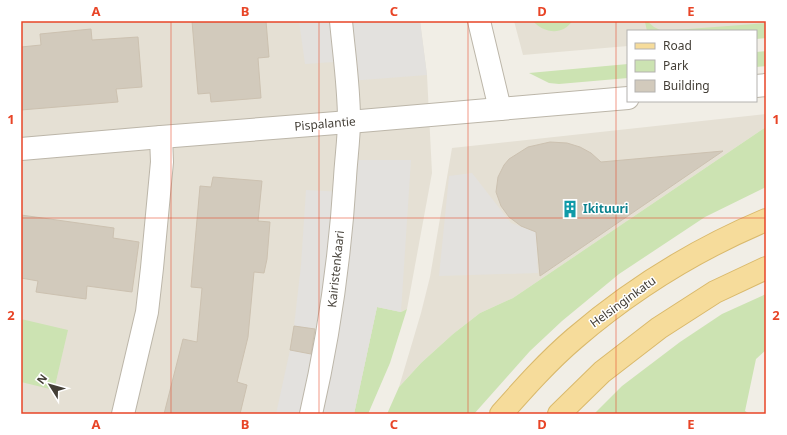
<svg xmlns="http://www.w3.org/2000/svg" width="787" height="435" viewBox="0 0 787 435" font-family="'Noto Sans',sans-serif">
<rect width="100%" height="100%" fill="#f1eee6"/>
<g fill="#e5e0d4">
<path d="M21 21H420L427 75 432 173 407 309 401 312 377 307 354 414H21Z"/>
<path d="M514 21H766V34L756 31H628V46L523 55Z"/>
<path d="M766 114V127L513 298 480 313 453 334 421 363 399 387 421 313 430 277 452 148Z"/>
</g>
<g fill="#cce3b2">
<path d="M533 21H572C563 36 543 33 533 21Z"/>
<path d="M647 21 654 27 662 31 766 23V38L756 39V31H647L645 22Z"/>
<path d="M766 51V66L756 67V52Z"/>
<path d="M628 64V78L559 84 549 83 529 73Z"/>
<path d="M766 127V187L705 217 619 274 562 321 530 351 474 414H387L399 387 421 363 453 334 480 313 513 298Z"/>
<path d="M766 294V350L756 359 745 411 750 414H594L622 386 680 342 722 314Z"/>
<path d="M377 307 401 312 407 309 390 363 368 414H354Z"/>
<path d="M21 319 68 330 54 390 21 382Z"/>
</g>
<g fill="#e3e1de">
<path d="M299 21H420L427 75 336 82 334 62 305 64Z"/>
<path d="M346 160H411L401 312 377 307 354 414H276L290 350 312 354 316 329 294 326 301 265 306 190 344 192Z"/>
<path d="M472 173 511 223 536 232 538 273 439 276 449 176Z"/>
</g>
<g fill="#d2cabc" stroke="#ccc1b0">
<path d="M192 21H266L269 57 258 58 261 98 211 102 210 93 198 94Z"/>
<path d="M91 29 92 40 138 37 142 87 116 89 118 102 21 110V47L41 45 40 34Z"/>
<path d="M550 142 567 143 580 147 591 153 601 162 723 151 540 276 536 232 521 226 509 217 501 206 496 192 498 177 504 165 509 159 528 147Z"/>
<path d="M213 177 262 181 258 221 270 222 267 259 264 273 254 272 248 337 237 382 247 385 240 414H164L183 339 197 342 202 288 191 287 200 186 211 187Z"/>
<path d="M21 215 114 228 113 238 139 242 132 292 87 286 86 299 36 292 38 281 21 278Z"/>
<path d="M294 326 315 329 311 354 290 350Z"/>
</g>
<g fill="none" stroke-linecap="round" stroke-linejoin="round">
<g stroke="#bcb6a9" stroke-width="24">
<g id="minor">
<path d="M479 21 500 109"/>
<path d="M756 86 766 85"/>
<path d="M21 149 161 137 349 122 628 98"/>
<path d="M123 414 147 312 152 268 162 162 161 137"/>
<path d="M311 414C329 336 340 258 345 178 346 159 349 139 349 120 349 87 344 54 341 21"/>
</g>
</g>
<g stroke="#d9b96c" stroke-width="24">
<g id="major">
<path d="M501 414C524 388 548 361 575 338 632 289 697 249 766 220"/>
<path d="M559 414 602 372 659 328 715 292 766 268"/>
</g>
</g>
<use href="#minor" stroke="#fff" stroke-width="22"/>
<use href="#major" stroke="#f6dc9b" stroke-width="22"/>
</g>
<path fill="none" stroke="#e84527" stroke-width="1" stroke-opacity="0.55" d="M171 21V414M319 21V414M468 21V414M616 21V414M21 218H766"/>
<defs>
<g id="building-bare" transform="scale(1.38)"><path d="M-4-6H4V6H1V3H-1V6H-4ZM-2.5-4.3h1.7v1.8h-1.7ZM.8-4.3h1.7v1.8H.8ZM-2.5-1h1.7V.8h-1.7ZM.8-1h1.7V.8H.8Z" fill="#0f9aa8" stroke="#fff" stroke-width="2.5" paint-order="stroke"/></g>
</defs>
<g fill-rule="evenodd">
<use href="#building-bare" x="570" y="209"/>
</g>
<g text-anchor="middle" stroke-width="3" stroke-linejoin="round" paint-order="stroke">
<g font-size="12" fill="#433e36" stroke="#fff">
<text transform="translate(325 124) rotate(-5)" y="4">Pispalantie</text>
<text transform="translate(336 269) rotate(-84)" y="4">Kairistenkaari</text>
<text transform="translate(623 302) rotate(-36)" y="4">Helsinginkatu</text>
</g>
<g font-size="12" font-weight="bold" fill="#0d838f" stroke="#fff" text-anchor="start">
<text x="583" y="213">Ikituuri</text>
</g>
</g>
<rect width="787" height="435" fill="none" stroke="#ffffff" stroke-width="44"/>
<rect x="627" y="30" width="130" height="72" fill="#ffffff" stroke="#b4b2af"/>
<rect x="635" y="43" width="20" height="6" fill="#f6dc9b" stroke="#b4b2af"/>
<text x="663" y="50" font-size="12" fill="#433e36">Road</text>
<rect x="635" y="60" width="20" height="12" fill="#cce3b2" stroke="#b4b2af"/>
<text x="663" y="70" font-size="12" fill="#433e36">Park</text>
<rect x="635" y="80" width="20" height="12" fill="#d2cabc" stroke="#b4b2af"/>
<text x="663" y="90" font-size="12" fill="#433e36">Building</text>
<g transform="translate(50 385) rotate(307)" stroke="#ffffff" stroke-width="3" paint-order="stroke">
<path d="M0-3L7 15L0 10L-7 15Z" fill="#433e36"/>
<text y="-6" font-size="11" font-weight="bold" text-anchor="middle" fill="#433e36">N</text>
</g>
<rect x="22" y="22" width="743" height="391" fill="none" stroke="#e84527" stroke-width="1.5"/>
<g font-size="13" text-anchor="middle" font-weight="bold" fill="#e84527">
<text x="96" y="16">A</text>
<text x="245" y="16">B</text>
<text x="394" y="16">C</text>
<text x="542" y="16">D</text>
<text x="691" y="16">E</text>
<text x="11" y="124">1</text>
<text x="776" y="124">1</text>
<text x="11" y="320">2</text>
<text x="776" y="320">2</text>
<text x="96" y="429">A</text>
<text x="245" y="429">B</text>
<text x="394" y="429">C</text>
<text x="542" y="429">D</text>
<text x="691" y="429">E</text>
</g>
</svg>
